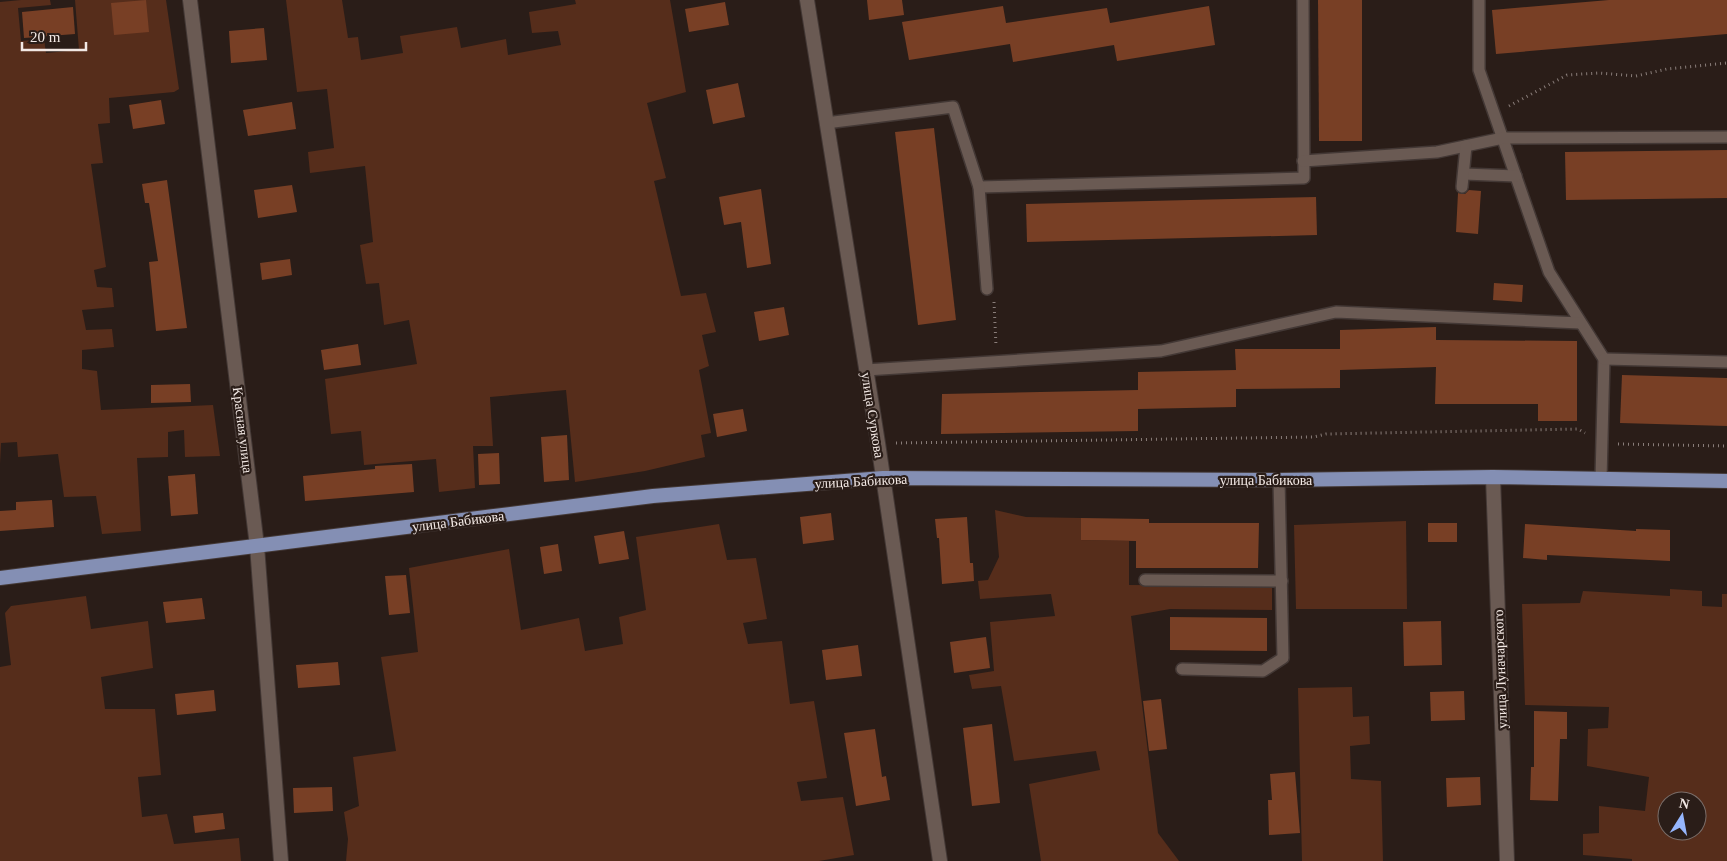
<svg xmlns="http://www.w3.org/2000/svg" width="1727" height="861" viewBox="0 0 1727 861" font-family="Georgia,serif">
<rect width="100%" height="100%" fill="#2a1d18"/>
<g fill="#562d1b" fill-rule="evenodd">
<path d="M21 0H50L51 5 18 8 21 41 44 39 46 53 79 50 75 0H166L179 89 174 92 109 98 110 123 98 124 103 163 91 164 106 267 94 270 97 287 112 288 114 307 82 310 86 330 112 329 114 347 82 350V369L97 371 101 410 213 405 220 456 185 457 184 430 168 432V457L137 458 141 531 102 534 96 496 64 497 58 454 18 457 17 442 1 443 0 464V2Z"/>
<path d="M286 0H342L348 38 358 37 361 60 403 53 400 36 457 27 461 48 506 39 508 55 561 45 558 31 532 33 529 12 576 4 575 0H670L686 92 647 103 666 178 654 181 681 296 706 293 716 332 702 335 709 366 699 370 711 433 701 435 705 457 645 471 575 482 566 390 490 397 493 446H473L475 488 439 492 436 459 364 465 361 431 331 434 325 379 417 364 409 320 384 325 379 283 366 284 360 245 373 242 365 166 310 173 308 152 334 148 327 89 297 92Z"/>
<path d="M995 510 1026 517 1081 518V540L1129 541V585L1272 586V610L1170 609 1131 616 1158 833 1179 861H1041L1029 784 1100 770 1096 751 1014 761 1001 686 972 689 969 675 994 671 990 622 1055 616 1051 594 980 599 978 581 988 580 999 557Z"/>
<path d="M1406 521 1407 609H1296L1294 525Z"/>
<path d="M719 524 727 560 756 558 767 619 743 623 748 644 782 641 790 704 814 701 827 778 797 782 801 801 843 797 854 855 819 861H346L348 839 344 812 359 806 353 757 396 751 381 657 418 652 409 568 509 549 521 630 579 618 585 651 623 644 619 617 646 610 636 537Z"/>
<path d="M1670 589 1702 591V606L1722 607V594H1727V861H1632V859L1583 855V834L1599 833V806L1645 811 1649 777 1587 766 1588 729 1608 728 1609 707 1525 705 1522 604 1580 603 1583 591 1670 596ZM1667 801H1697V831H1667Z"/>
<path d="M86 596 91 629 148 621 153 668 101 677 105 709H155L161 775 138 777 142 817 167 814 174 844 239 838 241 861H0V667L11 665 5 613 11 606Z"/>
<path d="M1352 687 1353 717 1369 716 1370 744 1350 746 1351 779 1381 781 1383 861H1302L1298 688Z"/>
</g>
<g fill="#783f25">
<path d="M146 0 149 32 114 35 111 3Z"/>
<path d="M867 0H902L904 15 869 20Z"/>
<path d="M1318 0H1362V141H1319Z"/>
<path d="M1609 0H1727V34L1496 54 1492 10Z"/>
<path d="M725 2 729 25 689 32 685 9Z"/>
<path d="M1003 6 1006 23 1107 8 1110 23 1209 6 1215 45 1117 61 1114 45 1013 62 1010 44 909 60 902 22Z"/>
<path d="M73 7 75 34 24 38 22 12Z"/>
<path d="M264 28 267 60 231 63 229 31Z"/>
<path d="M738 83 745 117 713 124 706 90Z"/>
<path d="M161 100 165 124 133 129 129 105Z"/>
<path d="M292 102 296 129 248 136 243 110Z"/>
<path d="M934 128 956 320 918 325 895 132Z"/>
<path d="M1727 150V198L1566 200 1565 152Z"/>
<path d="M167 180 187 328 156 331 149 262 158 261 149 203H145L142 184Z"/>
<path d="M292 185 297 212 258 218 254 190Z"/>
<path d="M761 189 771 264 747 268 741 222 724 225 719 197Z"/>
<path d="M1469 190 1481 191 1478 234 1456 232 1458 193 1465 194Z"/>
<path d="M1316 197 1317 235 1027 242 1026 204Z"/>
<path d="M290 259 292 275 262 280 260 263Z"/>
<path d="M1494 283 1523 285 1522 302 1493 300Z"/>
<path d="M784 307 789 335 759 341 754 312Z"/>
<path d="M1436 327V340L1577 341V421H1538V404H1435L1436 367 1340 370V388L1236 389V407L1138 409V431L941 434 942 394 1138 390V372L1236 370 1235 349H1340V330Z"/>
<path d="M358 344 361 365 324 370 321 350Z"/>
<path d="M1622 375 1727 378V426L1620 423Z"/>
<path d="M190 384 191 402 151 403V385Z"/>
<path d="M743 409 747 431 717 437 713 414Z"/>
<path d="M567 435 569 480 544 482 541 437Z"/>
<path d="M499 453 500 484 479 485 478 454Z"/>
<path d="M412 464 414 492 305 501 303 476 375 469V466Z"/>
<path d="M195 474 198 514 171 516 168 476Z"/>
<path d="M52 500 54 527 0 531V511L16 510V502Z"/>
<path d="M831 513 834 540 803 544 800 517Z"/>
<path d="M967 517 970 563H973L974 581 942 584 939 538H937L935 519Z"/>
<path d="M1081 518 1149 519V523H1259L1258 568H1136V541L1081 540Z"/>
<rect x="1428" y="523" width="29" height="19"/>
<path d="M1525 524 1636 531V529L1670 530V561L1547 555V560L1523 558Z"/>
<path d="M624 531 629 559 599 564 594 536Z"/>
<path d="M558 544 562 571 544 574 540 547Z"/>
<path d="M406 575 410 613 389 615 385 576Z"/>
<path d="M202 598 205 619 166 623 163 602Z"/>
<path d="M1170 617 1267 618V651L1170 650Z"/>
<path d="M1441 621 1442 665 1404 666 1403 622Z"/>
<path d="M986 637 990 668 954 673 950 642Z"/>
<path d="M858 645 862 676 826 680 822 650Z"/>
<path d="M338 662 340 685 298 688 296 665Z"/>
<path d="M214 690 216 711 177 715 175 694Z"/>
<path d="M1464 691 1465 720 1431 721 1430 692Z"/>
<path d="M1161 699 1167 749 1149 751 1143 701Z"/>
<path d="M1534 711 1567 712V739H1560L1558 801 1530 800 1531 767H1534Z"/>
<path d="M992 724 1000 803 972 806 963 728Z"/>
<path d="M875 729 882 777 886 776 890 800 856 806 844 733Z"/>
<path d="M1295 772 1300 833 1269 835 1268 800H1272L1270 774Z"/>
<path d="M1480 777 1481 805 1447 807 1446 778Z"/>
<path d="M332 787 333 811 294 813 293 788Z"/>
<path d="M223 813 225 829 195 833 193 816Z"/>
</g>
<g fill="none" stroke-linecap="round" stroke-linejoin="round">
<g stroke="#433835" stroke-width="14">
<g id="service">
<path d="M1479 0V70L1549 272 1604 359 1601 479"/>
<path d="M826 123 953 107 979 187 1304 178 1303 0"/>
<path d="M1303 161 1437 152 1503 138 1727 137"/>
<path d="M1464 174 1516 176"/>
<path d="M979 187 987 289"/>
<path d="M1462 187 1466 146"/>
<path d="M1604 359 1727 362"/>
<path d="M866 370 1161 351 1336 312 1580 323"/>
<path d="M1145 580 1282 581"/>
<path d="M1182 669 1263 671 1283 658 1279 480"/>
</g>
</g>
<g stroke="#433835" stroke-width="16">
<g id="minor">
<path d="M190 0 257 546 281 861"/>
<path d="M807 0 878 443 940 861"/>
<path d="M1493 477 1507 861"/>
</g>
</g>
<g stroke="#433835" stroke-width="16">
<path id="primary" d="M0 578 653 496 883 478 1279 480 1493 477 1727 481"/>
</g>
<g stroke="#897d79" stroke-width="3" stroke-dasharray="1 4" stroke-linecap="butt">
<path d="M1509 106 1567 75 1599 73 1636 76 1667 69 1727 63"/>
<path d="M994 302 996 346"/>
<path d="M896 443 1314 437 1326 434 1578 429 1585 433"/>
<path d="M1618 444 1727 446"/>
</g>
<use href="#service" stroke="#6a5a53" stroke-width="11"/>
<use href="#minor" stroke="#6a5a53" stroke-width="14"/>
<use href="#primary" stroke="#848fb4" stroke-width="14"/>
</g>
<g text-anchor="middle" stroke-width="4.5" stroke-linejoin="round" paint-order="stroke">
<g font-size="14" fill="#f2e8e4" stroke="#2a1d18">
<text transform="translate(873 415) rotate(81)" y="5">улица Суркова</text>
<text transform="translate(243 430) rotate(83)" y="5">Красная улица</text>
<text x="1266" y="485">улица Бабикова</text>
<text transform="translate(861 481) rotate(-3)" y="5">улица Бабикова</text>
<text transform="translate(458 521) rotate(-7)" y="5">улица Бабикова</text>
<text transform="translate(1500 669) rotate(-92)" y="5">улица Луначарского</text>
</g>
</g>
<g transform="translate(1682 816) rotate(11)"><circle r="24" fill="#2a1d18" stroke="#7a6e6a"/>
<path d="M0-4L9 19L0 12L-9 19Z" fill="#96b6fd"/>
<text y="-8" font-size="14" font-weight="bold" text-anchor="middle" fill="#f2e8e4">N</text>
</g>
<path d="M22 42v8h64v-8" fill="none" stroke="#f2e8e4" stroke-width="2.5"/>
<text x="30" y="42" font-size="15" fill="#f2e8e4" stroke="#2a1d18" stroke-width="4" paint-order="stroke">20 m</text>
</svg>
